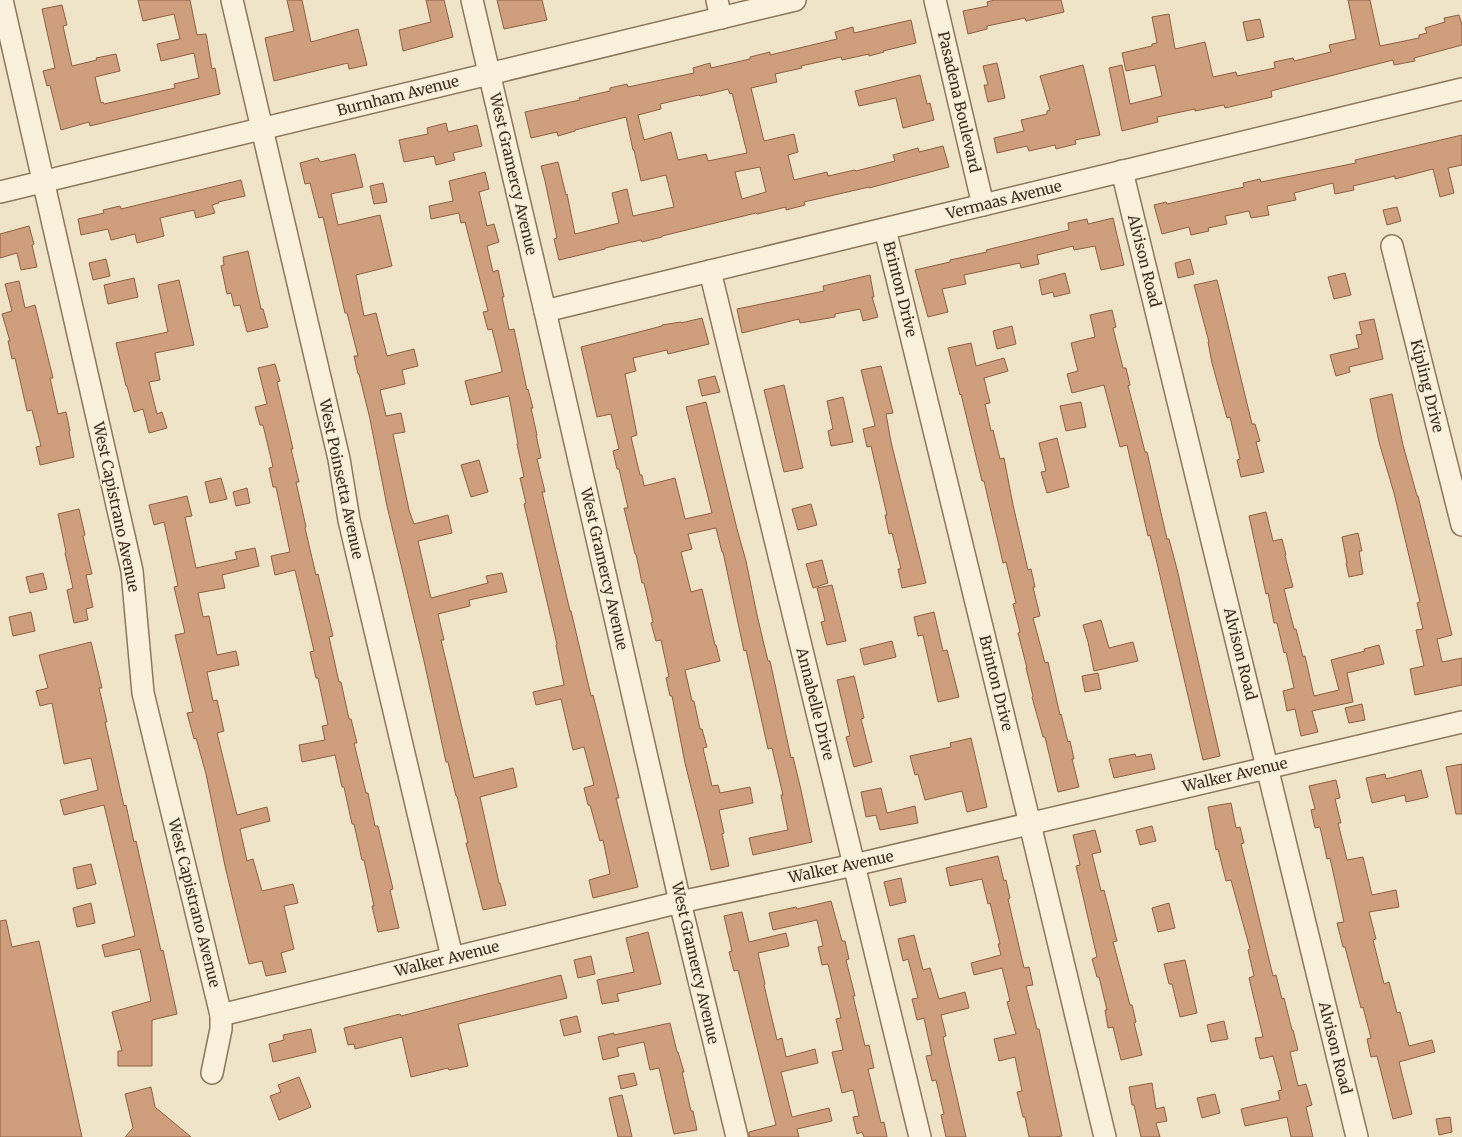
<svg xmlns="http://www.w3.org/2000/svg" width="1462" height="1137" viewBox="0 0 1462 1137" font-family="Merriweather,serif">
<rect width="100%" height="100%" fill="#f0e4c8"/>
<g fill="#cf9f7d" stroke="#8d5f41" fill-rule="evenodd">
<path d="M138 0H190L197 35 206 34 212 69 215 68 220 94 90 126 89 122 61 130 50 85 47 86 43 71 55 68 42 9 62 5 67 25 63 26 72 66 97 60 96 58 116 54 120 71 95 77 101 103 103 102 104 104 175 88 174 84 199 78 194 53 161 61 157 44 180 39 174 14 143 21Z"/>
<path d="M287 0H302L311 42 358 29 367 65 349 69 348 63 274 81 265 38 294 31Z"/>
<path d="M426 0H444L453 37 403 51 399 30 431 22Z"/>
<path d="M497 0H542L547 20 504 29Z"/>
<path d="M995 0H1061L1064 12 1026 21 1025 18 987 26V29L968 34 963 11 988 6 987 2Z"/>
<path d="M1348 0H1370L1380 46 1419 38V35L1427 33 1425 28 1445 22 1444 18 1459 15 1462 25V45L1414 58 1415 61 1394 65 1393 60 1271 91 1272 97 1225 108 1224 105 1195 111V109L1157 117 1158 122 1122 131 1109 68 1122 65 1130 104 1162 96 1155 65 1126 71 1122 53 1152 46V44L1157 43 1152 17 1169 14 1175 49 1205 42 1213 77 1236 72 1237 76 1275 68 1274 62 1293 58 1294 61 1331 52 1329 45 1356 39Z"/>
<path d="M1260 19 1264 37 1247 41 1243 22Z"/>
<path d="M911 20 916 43 883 51 884 52 869 56V54L842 60 841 57 801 66 802 68 775 74 777 82 751 88 764 141 794 134 798 152 788 155 794 180 827 172 828 176 855 170 856 171 895 161 893 155 918 148 919 152 943 146 949 167 869 188V187L804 202 805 205 786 210V207L757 214 756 213 662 236V237L642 242 641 240 605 248V249L559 260 554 239 557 238 545 181 541 166 558 162 566 195 567 194 575 234 619 223 612 193 627 189 633 216 674 207 666 175 641 181 634 150H633L626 117 575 130V131L558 136 557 132 531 138 525 112 580 100 579 98 610 91V88L627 84 628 87 694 73 693 68 710 63 711 68 750 59V57L770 52V55L837 39 835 32 853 27 854 33ZM728 89 730 94 732 93 747 153 708 161 706 154 678 160 671 132 644 140 638 115 661 109 660 104 699 95 700 96ZM760 167 766 192 742 199 735 172Z"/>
<path d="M997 63 1005 98 988 102 984 85H988L983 66Z"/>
<path d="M1083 65 1100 135 1075 140 1076 144 1056 149 1055 145 1029 151 1027 146 997 153 994 138 1024 131 1021 120 1047 114V111L1050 110 1040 76Z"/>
<path d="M920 75 927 104 930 103 934 120 903 128 896 98 859 106 855 91Z"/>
<path d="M446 123 448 132 477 125 482 146 453 153 455 160 436 165 434 156 404 162 399 140 428 134 427 128Z"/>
<path d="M1462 135V165L1448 168 1454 193 1440 197 1433 169 1395 179V176L1353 186 1354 190 1335 194 1333 183 1294 193 1296 200 1267 206 1269 215 1251 218 1249 211 1225 216 1227 224 1208 228 1209 231 1191 235 1189 227 1162 234 1154 205 1166 202 1167 204 1244 187 1243 183 1260 179 1261 182 1356 163 1355 160Z"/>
<path d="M355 154 363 187 331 194 338 225 380 215 392 266 356 275 364 316 376 313 387 356 414 349 418 366 402 370 405 384 380 390 386 416 401 413 405 432 393 434 409 510 414 524 448 515 452 533 418 541 431 598 488 583 486 576 502 573 507 592 469 600 470 606 438 614 444 640H441L474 778 513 768 517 787 480 797 499 883H500L506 905 483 910 466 843H468L457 796H456L448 762H446L424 661 387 506 370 419 359 374H358L354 356H358L347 313H345L323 217 319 218 310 183 305 184 300 163 318 158 320 162Z"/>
<path d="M485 172 489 189 479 192 487 226 494 224 499 242 487 246 493 272 498 270 504 297H502L509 330 514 329 527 390 528 389 533 408H531L537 435H536L541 458 537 459 545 492H542L570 611H571L591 696 593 695 619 798H616L638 887 593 898 589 880 610 874 603 840 600 841 590 805H588L584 788 594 785 584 747 573 750 561 699 536 705 533 692 564 685 556 645 557 644 524 504 526 503 520 478 524 477 517 444H518L509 396 471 405 465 381 502 372 501 366 492 329 488 330 483 312 488 311 465 222 461 223 459 213 431 219 429 206 453 201 449 181Z"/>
<path d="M241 180 245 196 218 202 219 203 212 205 215 213 196 218 194 210 160 218 164 236 137 243 135 234 111 240 108 229 81 235 78 219 104 213 103 210 120 206 121 209Z"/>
<path d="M383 183 387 202 374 204 370 186Z"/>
<path d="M1397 207 1401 221 1387 225 1383 210Z"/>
<path d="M1113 218 1124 265 1101 270 1095 246 1074 250 1073 246 1037 255 1039 264 1021 268 1020 263 964 275 966 284 942 289 948 312 928 317 915 270 950 262V260L987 252 986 250 1069 230 1068 223 1087 219 1088 224Z"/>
<path d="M29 226 34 244 32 245 37 267 21 270 17 253 0 258V234Z"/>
<path d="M248 251 261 309H263L268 327 247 332 240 305 234 306 231 293 227 294 221 266 224 265 223 257Z"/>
<path d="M106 259 110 276 93 280 89 263Z"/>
<path d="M1190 259 1194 274 1178 278 1175 263Z"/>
<path d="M1065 273 1070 293 1054 297 1053 292 1042 295 1039 280Z"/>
<path d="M1345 273 1351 295 1334 299 1328 277Z"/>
<path d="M870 275 874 297H872L878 317 863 321 860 309 835 314V317L800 323 799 319 742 333 737 309 824 291 823 286Z"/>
<path d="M134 278 138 297 108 304 104 285Z"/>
<path d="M179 280 194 345 155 353 160 380 149 382 157 414 162 412 167 428 149 433 143 409 134 412 127 386H126L116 343 168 332 158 285Z"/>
<path d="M1217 280 1252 424H1255L1260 441 1256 442 1264 472 1241 477 1237 460 1240 459 1230 417 1227 418 1212 363 1208 342H1209L1194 285Z"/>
<path d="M19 281 25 308 35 305 53 378H50L58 414 66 412 70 431H69L74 457 40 465 36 447 41 446 32 410 27 411 15 358 12 359 8 341H10L2 314 12 311 5 284Z"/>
<path d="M1112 310 1116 327 1113 328 1123 368H1126L1130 385 1128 386 1138 424 1145 452H1147L1167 539H1169L1177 569 1220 756 1203 760 1157 563 1150 535 1148 536 1127 445 1120 447 1104 385 1072 393 1067 374 1078 371 1071 343 1095 337 1090 315Z"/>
<path d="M702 318 709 344 668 354 667 350 633 358 636 371 625 374 637 435 631 437 640 475H642L644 486 675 478 685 519 712 513 686 407 706 402 737 529 746 561 757 615 768 661H770L791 758 793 757 801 790 812 842 753 855 749 838 788 830 781 795H783L772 748 768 749 746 650 744 651 723 552H722L716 528 688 534 692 549 681 552 691 592 702 589 715 645H716L720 661 685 670 692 701H694L700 729H702L707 747 703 748 712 786 718 785 720 793 750 787 753 803 719 810 724 833 722 834 729 866 711 870 706 848 685 763 672 696H670L666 678 669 677 661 640 656 641 651 623 653 622 644 583H642L636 554H635L624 508H628L619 469H617L613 451 619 449 611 414 597 417 581 347 662 326V325L681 322V323Z"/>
<path d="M1374 319 1383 359 1349 367 1350 372 1336 376 1330 355 1359 348 1356 335 1362 334 1359 322Z"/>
<path d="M1012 326 1016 344 997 349 993 331Z"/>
<path d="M971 343 976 366 1004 358 1008 371 984 378 990 403 985 404 991 431 993 430 1000 459 1004 458 1013 505 1028 570 1031 569 1035 587H1033L1040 616 1033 618 1045 663 1048 662 1060 715 1061 714 1068 742 1070 741 1074 759H1072L1079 787 1058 792 1045 737H1043L1032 697 1033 696 1026 668H1027L1018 633 1020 632 1013 604 1016 603 1006 562 1003 563 984 481H982L961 394 960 395 948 348Z"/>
<path d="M275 364 280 381 277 382 286 419 293 449H291L299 482H296L306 527 305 528 316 575 318 574 333 636 329 637 339 682H341L349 719H351L357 743H354L366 793H368L375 826H378L393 889 390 890 399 928 378 932 372 906H374L364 860H362L354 824H352L344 787H342L335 755 302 762 299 745 325 740 322 726 328 725 318 678H316L310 652 314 651 295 570 275 575 271 556 290 552 276 487H273L269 468 273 467 263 425H260L255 407 267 404 258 368Z"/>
<path d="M881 366 893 413 886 414 891 442 926 583 902 588 898 569H901L892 533 889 534 885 515H887L871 446 867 447 863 429 875 426 861 370Z"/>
<path d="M715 376 720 392 702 396 698 380Z"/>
<path d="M784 385 803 468 784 472 764 390Z"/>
<path d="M1392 394 1403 445 1417 496H1418L1452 635 1437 639 1442 662 1462 658V685L1415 695 1410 669 1424 666 1416 630 1423 629 1417 603 1420 602 1394 493 1379 442 1370 399Z"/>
<path d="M843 397 853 442 831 446 828 431 833 429 827 401Z"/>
<path d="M1081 402 1086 427 1066 431 1060 406Z"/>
<path d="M1057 438 1069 487 1047 493 1041 472 1046 471 1039 443Z"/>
<path d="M479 460 488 492 471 497 461 465Z"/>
<path d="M221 478 227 499 210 503 205 482Z"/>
<path d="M247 488 250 503 236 506 233 492Z"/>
<path d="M187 496 192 516 185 517 196 568 237 559 235 552 255 548 259 566 222 575 225 588 198 593 203 617 209 616 217 655 236 651 239 665 207 672 213 701 217 700 224 731 217 733 237 815 267 807 270 821 240 829 247 861 253 859 262 891 293 884 298 903 284 906 294 949 281 953 286 972 266 976 262 961 249 964 241 933 225 866 206 774 196 738 194 739 187 713 193 712 175 635 185 633 174 587 178 586 164 522 154 525 149 505Z"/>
<path d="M811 504 817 525 798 530 792 509Z"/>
<path d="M79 509 85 535 83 536 92 574 86 575 93 607 86 609 88 620 74 623 67 590 73 588 65 553 66 552 58 514Z"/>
<path d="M1266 512 1273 541 1282 539 1286 555 1285 556 1293 587 1284 589 1294 629H1296L1303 657 1305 656 1314 696 1339 690 1331 660 1365 651 1364 649 1379 645 1384 664 1347 673 1353 702 1312 711 1318 732 1301 736 1295 709 1287 711 1283 691 1294 688 1286 652 1284 653 1277 623H1274L1268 593 1266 594 1249 516Z"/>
<path d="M1358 533 1362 551H1359L1363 574 1349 577 1346 563H1347L1342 537Z"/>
<path d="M822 560 828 583 813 588 806 564Z"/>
<path d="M43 573 47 589 30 593 26 577Z"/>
<path d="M832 585 846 641 827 645 821 622 825 621 817 588Z"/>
<path d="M31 612 35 631 13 636 9 617Z"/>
<path d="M934 612 943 651 947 650 959 697 938 702 923 635 918 636 914 617Z"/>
<path d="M1101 620 1109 648 1133 642 1138 661 1094 671 1088 642 1083 625Z"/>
<path d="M892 641 896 657 864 665 860 649Z"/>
<path d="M91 642 102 688H99L107 722H105L124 806 126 805 134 842 136 841 161 951 163 950 177 1014 152 1020V1066H118V1051H122L112 1012 151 1001 140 949 105 957 102 945 135 936 104 805 64 815 60 800 98 790 91 758 64 764 52 703 40 706 36 691 48 688 39 655Z"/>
<path d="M1098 673 1101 689 1085 692 1082 676Z"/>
<path d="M854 676 864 718 861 719 872 762 854 767 846 737 850 736 837 680Z"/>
<path d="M1362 704 1365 720 1349 723 1345 708Z"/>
<path d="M971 738 987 807 967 812 962 791 925 800 918 774 915 775 910 756 951 747 950 743Z"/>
<path d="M1135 754 1136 757 1151 754 1155 769 1114 778 1109 759Z"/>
<path d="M1462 764V814H1456L1446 767Z"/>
<path d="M1421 770 1428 797 1406 802 1405 795 1372 803 1366 778 1385 774 1386 779Z"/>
<path d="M1336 780 1340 798 1335 799 1341 823H1338L1347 860 1363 857 1372 895 1396 890 1399 907 1369 912 1376 939 1373 940 1384 984 1389 982 1397 1013 1400 1012 1409 1046 1432 1040 1435 1052 1399 1062 1412 1114 1393 1119 1377 1056 1371 1057 1367 1039 1371 1038 1363 1007 1361 1008 1345 947H1343L1337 923 1344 922 1330 858 1327 859 1320 827 1315 828 1311 810 1315 809 1309 786Z"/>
<path d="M881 788 887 813 915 806 918 823 880 830 876 815 866 817 861 792Z"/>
<path d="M1231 803 1236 828 1240 827 1244 843 1241 844 1273 976 1276 975 1282 999 1284 998 1292 1030H1293L1298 1050 1290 1052 1298 1086 1306 1084 1312 1105 1306 1107 1313 1137H1291L1287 1117 1245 1126 1241 1109 1280 1100 1278 1091 1282 1090 1273 1056 1260 1059 1255 1038 1263 1037 1249 978 1254 976 1248 950 1250 949 1231 880 1226 881 1218 849 1216 850 1208 807Z"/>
<path d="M1152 826 1156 841 1140 845 1136 830Z"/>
<path d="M1095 830 1101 852 1092 854 1101 891 1104 890 1117 941 1113 942 1130 1005H1132L1136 1022 1134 1023 1142 1055 1121 1060 1113 1027 1108 1028 1105 1010H1107L1099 977H1097L1092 959 1097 957 1076 866 1080 865 1073 835Z"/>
<path d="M998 856 1004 881 1006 880 1010 898 1008 899 1024 968 1029 967 1033 985 1026 986 1037 1029H1039L1062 1136 1055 1137H1029L1025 1117H1023L1017 1092 1022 1091 1015 1057 999 1061 994 1039 1016 1034 1007 1002 1010 1001 1002 968 974 975 971 963 1001 955 998 944H1000L990 903 988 904 982 879 950 886 946 868Z"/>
<path d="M91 864 96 884 77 889 73 868Z"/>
<path d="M901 878 906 902 890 906 884 882Z"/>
<path d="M831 901 842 941H845L849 959 846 960 855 996H853L865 1046 869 1045 874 1068 868 1069 881 1123 884 1122 887 1137H864L862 1132 857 1134 853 1117 859 1116 853 1090 842 1093 832 1052 843 1050 836 1019 841 1018 828 964 822 965 818 947 823 946 817 920 773 930 769 913 796 907 797 909Z"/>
<path d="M91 903 95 923 77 927 73 908Z"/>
<path d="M1169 903 1175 928 1158 932 1152 908Z"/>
<path d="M742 912 749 942 786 933 789 946 758 953 765 984 764 985 777 1040 782 1038 786 1057 815 1049 818 1063 781 1072 792 1117 829 1108 832 1121 797 1129 799 1137H749V1132L776 1125 738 970 734 971 729 952 732 951 724 916Z"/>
<path d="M6 920 12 947 39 941 82 1137H0V921Z"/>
<path d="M648 932 661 984 617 994 619 1001 602 1004 597 980 634 972 626 938Z"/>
<path d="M914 935 923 970 930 968 939 999 965 992 969 1008 941 1015 946 1036 943 1037 966 1137H946L941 1115 944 1114 936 1080 932 1081 926 1056 932 1055 924 1018 917 1020 912 999 918 998 908 959 903 961 898 939Z"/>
<path d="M591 956 595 974 578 978 574 960Z"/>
<path d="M1185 960 1197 1013 1180 1017 1172 984H1169L1164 964Z"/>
<path d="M561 975 567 998 458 1024 468 1066 449 1070 448 1068 411 1077 402 1037 355 1049 354 1044 348 1045 344 1028 400 1014 401 1016Z"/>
<path d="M577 1016 581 1032 564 1036 560 1020Z"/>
<path d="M1224 1021 1228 1039 1211 1042 1207 1025Z"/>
<path d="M670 1023 677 1052H678L684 1072H682L691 1111H693L697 1130 674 1134 659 1068 650 1070 644 1042 617 1048 619 1056 603 1060 598 1037 614 1033V1035Z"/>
<path d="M311 1029 316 1052 273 1062 269 1044 284 1040 283 1035Z"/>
<path d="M634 1073 637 1085 621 1089 618 1076Z"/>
<path d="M299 1077 311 1107 279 1120 270 1096 281 1092 278 1085Z"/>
<path d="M1152 1083 1156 1109 1164 1107 1167 1121 1156 1123 1160 1137H1141L1134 1105H1132L1129 1087Z"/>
<path d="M151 1087 155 1107 191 1137H125L133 1128 125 1094Z"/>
<path d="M1215 1094 1220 1113 1202 1118 1197 1098Z"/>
<path d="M622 1095 628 1119 632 1137H618L609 1098Z"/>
<path d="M1450 1117 1452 1132 1439 1135 1436 1119Z"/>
</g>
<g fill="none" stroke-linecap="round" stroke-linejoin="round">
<g stroke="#8d765c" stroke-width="24">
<g id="minor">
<path d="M2 0 132 571 143 693 221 1015V1029L212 1073"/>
<path d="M232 0 339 459 349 520 452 957"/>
<path d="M472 0 545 311 680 902 737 1137"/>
<path d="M717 0 721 18"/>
<path d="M935 0 983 205"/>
<path d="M1122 171 1357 1137"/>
<path d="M0 192 795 0"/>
<path d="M885 229 1030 824 1105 1137"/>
<path d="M1392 246 1462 525"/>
<path d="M710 271 920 1137"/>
<path d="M545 311 1462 89"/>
<path d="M221 1015 680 902 854 865 1462 722"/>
</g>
</g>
<use href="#minor" stroke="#faf1dc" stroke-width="21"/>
</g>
<g text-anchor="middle" stroke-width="4" stroke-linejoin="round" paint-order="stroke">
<g font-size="15" fill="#3d2e20" stroke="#f7eed8">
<text transform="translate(398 96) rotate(-14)" y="5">Burnham Avenue</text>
<text transform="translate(959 102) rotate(77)" y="5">Pasadena Boulevard</text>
<text transform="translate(513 174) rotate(77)" y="5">West Gramercy Avenue</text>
<text transform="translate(1004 200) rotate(-14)" y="5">Vermaas Avenue</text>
<text transform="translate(1144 261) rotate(76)" y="5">Alvison Road</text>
<text transform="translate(900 289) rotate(76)" y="5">Brinton Drive</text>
<text transform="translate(1427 386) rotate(76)" y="5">Kipling Drive</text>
<text transform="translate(341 479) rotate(78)" y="5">West Poinsetta Avenue</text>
<text transform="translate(116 507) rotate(78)" y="5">West Capistrano Avenue</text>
<text transform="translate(604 569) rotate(77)" y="5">West Gramercy Avenue</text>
<text transform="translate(1240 654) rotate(76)" y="5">Alvison Road</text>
<text transform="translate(996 683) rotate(76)" y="5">Brinton Drive</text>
<text transform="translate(815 704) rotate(76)" y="5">Annabelle Drive</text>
<text transform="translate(1235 775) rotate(-13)" y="5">Walker Avenue</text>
<text transform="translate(841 867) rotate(-12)" y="5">Walker Avenue</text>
<text transform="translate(194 903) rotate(76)" y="5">West Capistrano Avenue</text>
<text transform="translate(447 959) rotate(-14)" y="5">Walker Avenue</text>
<text transform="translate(695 963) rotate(77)" y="5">West Gramercy Avenue</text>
<text transform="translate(1335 1048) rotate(76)" y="5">Alvison Road</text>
</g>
</g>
</svg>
